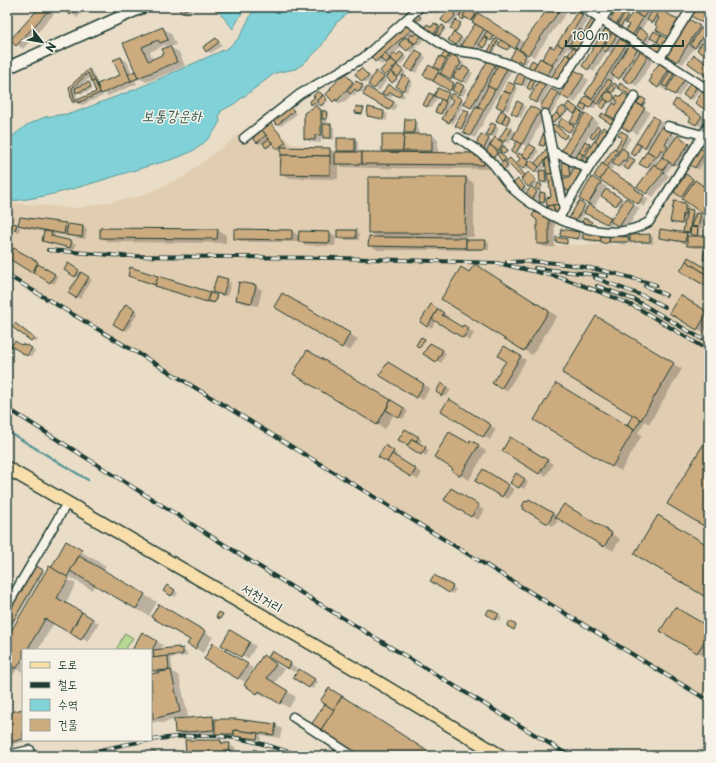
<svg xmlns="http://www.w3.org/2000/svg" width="716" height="763" viewBox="0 0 716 763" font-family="'Playpen Sans','Poor Story',sans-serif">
<rect width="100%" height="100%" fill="#eaddc8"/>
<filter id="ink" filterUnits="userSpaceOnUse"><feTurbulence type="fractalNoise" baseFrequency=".025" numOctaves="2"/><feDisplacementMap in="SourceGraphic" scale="8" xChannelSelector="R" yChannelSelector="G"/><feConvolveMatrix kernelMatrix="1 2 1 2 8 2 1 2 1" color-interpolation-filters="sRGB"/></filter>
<g filter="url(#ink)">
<path fill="#e1ceb2" d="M263 116 291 143 333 151H472L486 160 516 196 553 217 554 245 651 244 650 230 646 229 709 133V701L7 272V217L15 203 75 208 138 197 183 177Z"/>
<path fill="#b7d993" stroke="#6b8b64" d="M125 633 133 638 125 650H116Z"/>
<g fill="#81d2d8" stroke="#5a9696">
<path d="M215 7H245L233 29Z"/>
<path d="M255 7H355L335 24 320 48 303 64 295 69 275 73 234 104 221 111 219 116 220 121C213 136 201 148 186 154 172 161 156 163 142 168 101 180 55 197 12 201L7 215V144L15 134 27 125 45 117 73 113 136 89 228 48 239 38Z"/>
</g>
<g fill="#0003" fill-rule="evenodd">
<path d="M42 7H46L54 14 23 49 11 40Z"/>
<path d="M64 7H88L77 18Z"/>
<path d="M119 7H127L128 10 124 12Z"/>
<path d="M179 7H196L186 14Z"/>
<path d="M428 7H442L436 14Z"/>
<path d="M451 7 461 12 456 21 461 25 457 32 451 28 452 26 442 20Z"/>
<path d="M465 7 468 10 470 7H482L477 14 525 43 549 7 570 8 534 57 522 50 521 52 529 58 526 64 522 62 520 65 511 60 517 49 512 46 509 50 498 44 492 55 488 53 495 42 487 37 486 39 489 41 486 48 482 46 477 53 462 44 460 47 450 40 454 33 465 40 476 23 467 17 465 20 460 17ZM496 36 505 44 494 39Z"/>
<path d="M614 7 619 10 620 7H636L634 9 632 8 627 16 630 18 638 15 640 11 639 7H658L684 24 674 40 658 30 660 27 648 19 641 30 652 37 648 45 626 31 630 25 625 22 621 29 611 22 614 16Z"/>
<path d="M699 7H709V26L703 23Z"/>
<path d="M577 13 589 20 581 31 584 33 592 20 600 25 582 52 580 51 574 60 576 61 562 83 551 77 550 78 533 71 534 70 529 67 533 61 538 64 551 47 554 49 557 45 561 47 562 46 558 43ZM572 46 578 50 577 51 573 49 568 56 566 55 557 70 555 68 567 49 569 50Z"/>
<path d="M419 15 422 19 419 22 414 17Z"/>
<path d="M696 23 709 34 702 44 709 49V57L695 47 683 64 677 61Z"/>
<path d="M435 24 441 28 443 26 446 29 439 38 433 35 432 28Z"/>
<path d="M405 25 417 34 418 33 425 38 419 45 411 41 417 47 412 53 403 46 394 54 398 56 404 55 407 58 398 67 406 72 404 76 413 82 407 92 397 86 402 78 391 71 398 80 394 83 393 82 385 75 388 64 385 62 382 65 376 61Z"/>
<path d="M162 28 171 33 176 45 170 47 179 52 185 66 147 82 140 79 135 81 137 84 108 96 102 93 103 96 82 105 73 102 70 87 89 70 92 72 98 85 121 76V58L127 61 132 73 136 72 124 44ZM165 45 169 48 165 55 153 60 150 52ZM91 77 95 87 88 84 96 88 98 92 78 101 76 91 81 94 93 89 86 85 79 87Z"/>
<path d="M605 30 654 59 637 86 615 75 611 82 619 87 621 85 635 94 634 96 618 87 613 95 617 97 621 98 624 94 639 103 641 99 646 102 643 108 650 112 637 134 623 126 628 118 625 116 621 122 608 114 614 104 610 101 605 109 598 103 594 109 589 106 586 111 581 108 586 97 595 103 596 100 587 94 612 54 607 51 594 72 584 66ZM618 99 620 101 616 106 615 105Z"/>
<path d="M216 39 222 45 211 53 207 51Z"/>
<path d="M416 51 426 57 416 73 406 67Z"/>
<path d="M446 52 464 63 463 67 473 73 467 84 457 78 455 80 443 73 441 76 456 85 457 83 467 89 463 96 455 91 454 92 424 75 429 66 441 73 443 71 435 66Z"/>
<path d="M489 61 498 67 500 64 512 70 475 138 457 126 464 111 473 115 476 110 464 103 453 124 444 119 445 116 440 113 442 99 438 97 431 108 424 104 430 94 435 97 438 89 466 102ZM451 98 454 100 446 112Z"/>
<path d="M660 63 675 72 674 74 689 80 679 97 668 90 669 88 667 87 665 90 650 82Z"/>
<path d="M361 69 372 78 367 83 363 81Z"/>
<path d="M575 71 589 80 575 103 563 95 552 113 542 107 552 90 561 95Z"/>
<path d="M345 75 356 83 397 105 393 111 359 91 354 96 352 94 344 103 342 102 340 104 334 101Z"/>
<path d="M380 75 387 80 379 91 369 84Z"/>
<path d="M525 75 529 77 526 87 516 82Z"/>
<path d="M532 78 537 80 533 89 535 90 539 81 550 87 541 104 530 98 534 90 528 87Z"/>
<path d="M692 82 701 88 693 100 684 94Z"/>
<path d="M508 84 518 88 508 111 497 106Z"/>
<path d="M388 85 405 95 403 98 394 93 391 98 383 93Z"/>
<path d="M319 92 328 101 323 106 320 103 316 106 328 112 327 125 334 127V140L321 138V143L311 142 305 139 316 106 312 104Z"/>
<path d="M517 102 526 107 521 118 512 113Z"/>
<path d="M682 104 708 120 703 128 691 121 692 118Z"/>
<path d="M573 106 598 122 592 132 593 133 597 127 613 135 590 158 586 165 562 151 569 141 552 128 558 127 570 138 573 134 559 124 562 119 577 128 579 126 572 121 576 114 566 107ZM590 135 596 140 592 146 585 142Z"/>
<path d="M530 107 545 115 529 145 539 151 534 160 524 155 528 147 523 144 517 154 512 152 518 141 512 138 509 144 501 139 507 127 517 133Z"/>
<path d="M290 108 297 114 281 126 277 124Z"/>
<path d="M369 108 388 114 386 121 368 115Z"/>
<path d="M564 108 568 112 554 123 553 122Z"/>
<path d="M501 111 510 116 509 117 511 119 508 125 501 123Z"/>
<path d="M653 117 665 124 663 128 695 148 680 168 673 164 666 173 669 176 653 197 638 187 651 170 641 163 649 149 638 142ZM664 142 671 146 669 148 663 144ZM659 157 662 159 656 167 654 165Z"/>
<path d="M414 120 418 123V135H432L438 139V153L475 154 483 158 492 169 371 168 342 167 338 164V179L290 178 281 174 282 151 274 143 268 148 263 142 261 144 257 142 271 125 289 145 284 148 330 149 336 153H342L338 150 354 139 358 141V153H388L383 150 410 135 405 132Z"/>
<path d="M495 126 499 128 495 138 487 134Z"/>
<path d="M622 132 631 138 624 150 630 155 637 144 642 147 637 156 632 154 629 157 636 162 630 170 624 166 622 168 615 164 610 172 641 191 640 193 649 199 644 207 595 176 623 137Z"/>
<path d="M482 135 494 141H499L507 146 505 148 509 151 506 154 503 152 501 153 508 161 510 159 514 162 526 176 529 174 539 183 533 188 540 195 536 202 526 196 531 187 507 160 505 162 498 154 496 157 476 146Z"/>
<path d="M547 149 560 178 569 179 564 176 568 163 572 165 573 173 586 175 572 205 567 204 563 212 557 213 549 209 552 198 550 184H545L541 182 540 174 530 166 527 170 523 168 519 154 535 164ZM547 165 548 173 541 171Z"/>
<path d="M701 150 708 154 699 170 691 165Z"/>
<path d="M506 163 509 168 504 172 503 171Z"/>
<path d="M466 178 474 183V237H459V239L485 241 489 243V250H378L369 245 379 238 369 232Z"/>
<path d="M592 178 607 187 605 189 640 208 626 230 614 222 611 226 585 213 579 222 571 217 580 203 588 208 590 204 580 198ZM601 195 621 207 613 220 594 208Z"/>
<path d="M690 178 709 190V216L675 192Z"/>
<path d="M518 180 528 190 524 193 520 191Z"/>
<path d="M541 193 547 195 545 203 541 202Z"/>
<path d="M685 204 689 206V211L704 217 702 228H696L700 230 699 236 685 231 686 225 672 222Z"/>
<path d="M537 211 555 221V247H544L538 243Z"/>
<path d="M21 218 68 226H83L87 229 85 239 55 234V238L76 244 74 250 43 240 44 232 26 228 20 226 19 232 7 228V223L19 227Z"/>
<path d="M217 230 226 235V243L109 242 101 237Z"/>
<path d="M292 231 299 236 330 233 336 236 335 246 305 245 298 240V242H241L235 238Z"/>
<path d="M356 231 359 234V240H342L338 238Z"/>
<path d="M579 233 584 236V233L600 235V233L608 235V237H611V234L626 236 631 239 649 235 653 237V244L632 242V244L625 243V245L610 242V244L604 243 587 241 582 238V240L561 236Z"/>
<path d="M687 234 690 237H709V248H692L688 244 660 238Z"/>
<path d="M7 244 58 277 54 284 8 257 7 259Z"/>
<path d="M68 265 92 280 80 299 69 293 79 278 65 270Z"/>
<path d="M483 270 557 316 532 355 524 350 470 273Z"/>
<path d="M129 275 209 293 218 297 216 303H213L162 289Z"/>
<path d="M218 277 231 283 227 297 213 292Z"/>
<path d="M256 286 262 290 258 306 243 303 237 300Z"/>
<path d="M283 294 358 339 350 351 275 307Z"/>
<path d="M680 296 709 314V324L704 333 670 312Z"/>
<path d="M126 305 138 313 127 331 114 323Z"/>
<path d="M431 305 449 317 448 319 462 328 464 326 474 333 470 341 436 320 432 328 421 322Z"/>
<path d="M596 318 682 369 649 424 645 421 638 433 642 435 621 471 535 420 627 426 634 415Z"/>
<path d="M19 326 38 340 36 343 14 327Z"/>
<path d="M7 336 10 338 8 340H7Z"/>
<path d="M421 338 426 340 421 348 417 345Z"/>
<path d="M15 342 27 348 28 346 35 351 31 357Z"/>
<path d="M430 344 446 353 441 363 425 354Z"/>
<path d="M505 347 526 360 507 391 493 383 507 361Z"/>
<path d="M308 351 408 411 403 419 394 414 385 429 294 374Z"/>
<path d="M388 363 430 388 423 400 381 375Z"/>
<path d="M441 384 451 390 446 397 437 391Z"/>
<path d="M449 400 496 429 490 440 442 411Z"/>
<path d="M405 430 422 440 419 444 429 450 426 456 400 439Z"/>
<path d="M511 439 553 464 546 476 503 451Z"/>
<path d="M471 442 486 451 469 480 453 471Z"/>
<path d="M385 446 397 454 395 457 422 473 418 480 379 456Z"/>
<path d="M483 470 514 489 508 499 477 480Z"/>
<path d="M516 475 528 482 524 489 512 482Z"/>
<path d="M451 490 484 510 478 520 445 500Z"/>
<path d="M529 500 557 516 564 505 620 539 613 551 558 518 556 521 558 522 553 526 524 509Z"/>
<path d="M66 543 106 566 103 571 157 602 149 616 95 585 92 590 52 567Z"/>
<path d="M35 567 44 572 7 634V614Z"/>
<path d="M49 568 76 584 65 604 99 623 88 642 54 623 38 650H23V672L17 669 11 678 7 679V640Z"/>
<path d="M434 576 456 589 453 594 431 581Z"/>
<path d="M167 586 178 593 175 597 164 591Z"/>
<path d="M159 605 213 637 203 653 188 644 191 639Z"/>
<path d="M489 610 502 617 500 621 487 614Z"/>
<path d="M709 628V652L706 657 662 631Z"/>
<path d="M230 631 256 646 248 659 223 645Z"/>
<path d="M142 634 163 645 160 650 179 648 186 652 187 656 171 658 173 672 179 676 188 716 181 719 212 717 217 720 276 725 282 729 280 738 261 735V740L222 737 217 734 182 736 176 733 175 720 162 723 157 721V722L151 723V675L158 674 153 671 152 664 151 666V650H133Z"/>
<path d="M213 645 253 668 245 682 205 659Z"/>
<path d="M272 653 297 668 294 672 270 657Z"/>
<path d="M271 661 284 669 275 683 296 697 289 708 268 695 266 698 245 685Z"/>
<path d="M300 670 318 682 313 689 295 678Z"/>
<path d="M23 711V740H30L7 746V714Z"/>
<path d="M221 741 236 748 235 756H189L187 754Z"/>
<path d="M57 754 61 756H48Z"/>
</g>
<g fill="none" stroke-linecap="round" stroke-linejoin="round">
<path stroke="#5a9696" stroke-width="2.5" d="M7 431 88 480"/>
</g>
<g fill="#ccab7f" stroke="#1f3d34">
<path d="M40 7H46L49 10 16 46 10 40Z"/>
<path d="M63 7H79L70 15Z"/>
<path d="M178 7H190L181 12Z"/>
<path d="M426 7H436L431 13Z"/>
<path d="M450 7 457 9 454 14 455 16 447 24 441 20Z"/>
<path d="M464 7 468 9 463 20 459 17Z"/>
<path d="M468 7H477L473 13 467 8Z"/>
<path d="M549 7H562L528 55 519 49Z"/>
<path d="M612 7 618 8 613 17 608 13Z"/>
<path d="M619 7H627L624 12 618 8Z"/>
<path d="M638 7H650L643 18 637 14 639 12 636 10Z"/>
<path d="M654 7H661L652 23 647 20Z"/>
<path d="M697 7H709V14L703 23 691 16Z"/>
<path d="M618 8 624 12 615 26 609 22Z"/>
<path d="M468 9 476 14 471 21 463 16Z"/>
<path d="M660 9 678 20 668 37 656 30 658 27 655 25 659 18 656 16Z"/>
<path d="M577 12 583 15 563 47 557 44Z"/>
<path d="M633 12 643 18 632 36 625 31 629 25 625 23Z"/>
<path d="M417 13 421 17 416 21 413 17Z"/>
<path d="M478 13 520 40 515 49 472 22Z"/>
<path d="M625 14 628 16 619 29 616 27Z"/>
<path d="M592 19 596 22 588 35 584 32Z"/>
<path d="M689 19 700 26 677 62 666 55Z"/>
<path d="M456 20 461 23 455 32 450 28Z"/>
<path d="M434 23 439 26 433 36 424 29 427 24 432 27Z"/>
<path d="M405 24 411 30 375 62 370 56Z"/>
<path d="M475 24 484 29 471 51 461 45Z"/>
<path d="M442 25 445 27 437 38 435 36Z"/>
<path d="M163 27 168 40 160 43 158 40 142 47 148 61 164 54 162 49 170 46 177 62 138 78 123 43Z"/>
<path d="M639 28 649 34 643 43 634 38Z"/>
<path d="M701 28 706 31 695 48 690 45Z"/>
<path d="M580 29 588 35 578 51 569 45Z"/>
<path d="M605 29 611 32 588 70 582 66Z"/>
<path d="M418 31 422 35 415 44 408 38 411 34 413 36Z"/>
<path d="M487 31 494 36 491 41 484 36Z"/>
<path d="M654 31 661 35 657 42 650 38Z"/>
<path d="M454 32 461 37 456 45 448 40Z"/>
<path d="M613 32 617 35 606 52 602 49Z"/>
<path d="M661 35 668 39 663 46 657 42Z"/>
<path d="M405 37 414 44 407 51 399 44Z"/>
<path d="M483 37 488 40 484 48 479 45Z"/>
<path d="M216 38 219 42 206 52 203 47Z"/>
<path d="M495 39 498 40 490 55 487 53Z"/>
<path d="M620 39 627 43 592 99 585 94Z"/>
<path d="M501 40 510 46 507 50 498 45Z"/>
<path d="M630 43 638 48 619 79 611 74Z"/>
<path d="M655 43 662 47 659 54 651 49Z"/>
<path d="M702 43 709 48 705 56 697 50Z"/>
<path d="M557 44 563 47 552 65 542 59 550 46 554 48Z"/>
<path d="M573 47 578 51 573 58 568 55Z"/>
<path d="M516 48 526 55 522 63 518 60 516 64 509 60Z"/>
<path d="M416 50 423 54 412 72 405 67Z"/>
<path d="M446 50 450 53 446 60 441 57Z"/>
<path d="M641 50 649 55 631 84 623 79Z"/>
<path d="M400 52 404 55 397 64 390 58 394 53 397 55Z"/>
<path d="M385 53 390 59 385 63 380 58Z"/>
<path d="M452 54 460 60 459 62 461 63 458 68 456 67 451 79 440 73Z"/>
<path d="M566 54 573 58 558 82 551 78Z"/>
<path d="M694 55 709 65V72L706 76 688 63Z"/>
<path d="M440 56 446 60 440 70 434 67Z"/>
<path d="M121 57 131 81 101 94 97 84 120 75 113 60Z"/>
<path d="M540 58 553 66 546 77 532 71Z"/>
<path d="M391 59 397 64 385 76 380 71Z"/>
<path d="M488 60 496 64 471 108 463 104Z"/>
<path d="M532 60 537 63 532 70 528 67Z"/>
<path d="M660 62 670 67 658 88 649 82 652 77 650 76Z"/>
<path d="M499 63 508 67 496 90 487 86Z"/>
<path d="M396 65 403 70 398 77 392 72Z"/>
<path d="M429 65 439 71 433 81 423 75Z"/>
<path d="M463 66 470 70 462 82 453 77 458 69 460 71Z"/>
<path d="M361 68 369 76 362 82 355 74Z"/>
<path d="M89 69 95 81 92 82 88 73 72 88 75 102H72L69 87Z"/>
<path d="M574 70 584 75 569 100 560 95Z"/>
<path d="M135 71 138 78 131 81 128 74Z"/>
<path d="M376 71 384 77 374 89 368 85Z"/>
<path d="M670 71 674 73 666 87 662 85Z"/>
<path d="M392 72 397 78 392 83 386 77Z"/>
<path d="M519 72 526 74 522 85 514 83Z"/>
<path d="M677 72 686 77 675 95 666 90Z"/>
<path d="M438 73 454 83 450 91 433 81Z"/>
<path d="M345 74 353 82 337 101 336 99 333 102 326 94 331 89 330 88Z"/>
<path d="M403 75 410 79 403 91 396 86Z"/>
<path d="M532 76 536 78 531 90 527 88Z"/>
<path d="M608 79 612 82 598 104 594 102Z"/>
<path d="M539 80 546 84 536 103 529 99Z"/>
<path d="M95 81 100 93 78 103 77 100 96 92 92 82Z"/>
<path d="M356 81 363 85 359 92 355 89 350 94 347 91Z"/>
<path d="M691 81 698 85 689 99 683 95Z"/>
<path d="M89 82 91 87 76 93 75 88Z"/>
<path d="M457 82 464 86 459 95 452 90Z"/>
<path d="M508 82 515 85 511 94 504 91Z"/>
<path d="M614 83 617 85 612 93 608 91Z"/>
<path d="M620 83 632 91 630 95 618 88Z"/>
<path d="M388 84 402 92 399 97 390 92 387 96 382 94Z"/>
<path d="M488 86 495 90 484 110 478 106Z"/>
<path d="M367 87 394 102 389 110 363 95Z"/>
<path d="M438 88 449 93 445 101 434 96Z"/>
<path d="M551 89 559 93 548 112 540 107Z"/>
<path d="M704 89 709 92V105L706 110 695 103Z"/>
<path d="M318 91 323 95 311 105 310 101 315 97 313 96Z"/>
<path d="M503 91 511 94 503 110 496 106Z"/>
<circle cx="609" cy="97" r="5"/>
<path d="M429 93 434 95 427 107 423 105Z"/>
<path d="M452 93 462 99 449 123 442 119 453 100 449 98Z"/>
<path d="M623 93 632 98 620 115 618 114 615 119 606 114 613 103 616 105 618 101 615 99 617 95 621 97Z"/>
<path d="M323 95 327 99 321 106 317 102Z"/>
<path d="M586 96 594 101 590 108 581 103Z"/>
<path d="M641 97 646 100 642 106 637 103Z"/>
<path d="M441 99 446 102 441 114 435 112Z"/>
<path d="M604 99 608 101 603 109 599 106Z"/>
<path d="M676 99 702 116 696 125 689 121 691 118 672 106Z"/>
<path d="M517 101 523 104 517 116 511 113Z"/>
<path d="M569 102 578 109 574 114 565 107Z"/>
<path d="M582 103 587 106 584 111 579 108Z"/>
<path d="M632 103 635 105 636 103 645 108 630 132 622 127 627 118 625 116Z"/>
<path d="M317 105 321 111V135H315V140L304 139V113Z"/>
<path d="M290 106 294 111 277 125 273 120Z"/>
<path d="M356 106 364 108 362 114 355 113Z"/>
<path d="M476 106 484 110 470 136 463 132Z"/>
<path d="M530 106 540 111 522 144 512 139Z"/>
<path d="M563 106 567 111 560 117 556 112Z"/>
<path d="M368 107 384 111 383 119 367 116Z"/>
<path d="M464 109 469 112 461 129 455 126Z"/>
<path d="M501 110 506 113 502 123 496 121Z"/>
<path d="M578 110 583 113 575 125 570 122Z"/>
<path d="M322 111H326L327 119H322Z"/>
<path d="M557 113 560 117 552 123 549 119Z"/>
<path d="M585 113 593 118 568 156 561 151Z"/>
<path d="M602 113 614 120 611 124 600 117Z"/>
<path d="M506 114 510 117 506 125 502 123Z"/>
<path d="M653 116 659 120 645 148 636 143Z"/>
<path d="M562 118 574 126 569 132 557 125Z"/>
<path d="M405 119H415L414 133H404Z"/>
<path d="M271 123 286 142 277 149 262 130Z"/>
<path d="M491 123 496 125 491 136 486 134Z"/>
<rect x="323" y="124" width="8" height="14"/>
<path d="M554 124 567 135 564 139 550 128Z"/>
<path d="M507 126 512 129 504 142 499 139Z"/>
<path d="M597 126 600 128 593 139 590 137Z"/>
<path d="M662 126 672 132 665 144 668 146 664 151 661 149 657 157 647 151Z"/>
<path d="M603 127 610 132 602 146 595 141Z"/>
<path d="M262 130 266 135 257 143 253 138Z"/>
<path d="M621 131 628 135 618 151 615 149 622 138 618 135Z"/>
<path d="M382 134H404L403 151H382Z"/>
<path d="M404 134H432V151H403Z"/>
<path d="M481 134 489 138 483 151 475 146Z"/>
<path d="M543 134 547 136 544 146 539 145Z"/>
<path d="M678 135 689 144 673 165 662 157Z"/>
<path d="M495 137 503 143 498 151 490 145Z"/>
<rect x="337" y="138" width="18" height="13"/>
<path d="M269 139 272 143 266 148 263 143Z"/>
<path d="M517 141 521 144 515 154 511 152Z"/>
<path d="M585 141 590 144 583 155 579 152Z"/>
<path d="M594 141 601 145 592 160 585 156Z"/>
<path d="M636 143 641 145 635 156 630 153Z"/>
<path d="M529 144 536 148 529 159 522 155Z"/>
<path d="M490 145 498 151 494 157 486 151Z"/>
<path d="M503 146 508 150 504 154 500 151Z"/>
<path d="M281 147 330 148V156L281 155Z"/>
<path d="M547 148 552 152 539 167 535 163Z"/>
<path d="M614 148 618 151 607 167 603 164Z"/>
<path d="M622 148 628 152 626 154 628 156 625 161 623 160 618 167 612 163Z"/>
<path d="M700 148 705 151 695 168 690 165Z"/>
<path d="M647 151 655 156 647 168 639 164Z"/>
<rect x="335" y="152" width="27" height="12"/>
<path d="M362 152 475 153V156H480V160H484V165L362 164Z"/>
<path d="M500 152 506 159 502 162 497 154Z"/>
<path d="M579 152 583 155 578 162 574 160Z"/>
<path d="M519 153 529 161 523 169 516 164 520 159 517 156Z"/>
<path d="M281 155 330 156V175L280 174Z"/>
<path d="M552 156 555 173 547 174 545 161 549 157Z"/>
<path d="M585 156 588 158 584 165 580 163Z"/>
<path d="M630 157 635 160 628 170 624 167Z"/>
<path d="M662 157 669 162 662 171 655 165Z"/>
<path d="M510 158 525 175 522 178 506 161Z"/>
<path d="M531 160 539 167 535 172 527 165Z"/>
<path d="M504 161 508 166 502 171 498 166Z"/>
<path d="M562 162H568L570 176H563Z"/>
<path d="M602 163 608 168 600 180 594 176Z"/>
<path d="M654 164 664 172 646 194 637 187Z"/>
<path d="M574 167 583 172 572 193 563 188V178H569Z"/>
<path d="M607 169 636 187 635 189 644 195 638 204 600 180Z"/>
<path d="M545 170 546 182H540L539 171Z"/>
<path d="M529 172 536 180 528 187 521 179Z"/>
<path d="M555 173 556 180 548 181 547 174Z"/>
<path d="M686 174 693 179 681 197 674 192Z"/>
<path d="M368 177H466L465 233H368Z"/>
<path d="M592 177 601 183 588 204 579 199Z"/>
<path d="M518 179 525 187 519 192 512 184Z"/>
<path d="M557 180 560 204 547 206 546 198 551 197 549 181Z"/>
<path d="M695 180 709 190V218L682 199Z"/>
<path d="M539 183 542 185 539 191 535 188Z"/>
<path d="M531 186 537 192 532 200 525 196Z"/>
<path d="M606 189 621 198 616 206 601 196Z"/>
<path d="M540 192 545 193 544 203 539 202Z"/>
<path d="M626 198 634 204 619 227 610 221Z"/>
<path d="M579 201 585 205 575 221 569 218Z"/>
<path d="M674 201 685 203V215L683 214 682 224 670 222Z"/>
<path d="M560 204 562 212 555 213 553 205Z"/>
<path d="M589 204 611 218 607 224 584 213Z"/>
<path d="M553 205 555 213 548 209 547 206Z"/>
<path d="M687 209 693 210 689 233 683 232Z"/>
<path d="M537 210 549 216V244H537V220L533 217 532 215Z"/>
<path d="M696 213 701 214 698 227 691 226Z"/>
<path d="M20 217 66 223 64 234 18 225Z"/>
<path d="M584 218 592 222 589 227 581 223Z"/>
<path d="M7 222 17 224 15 230 7 228Z"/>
<path d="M68 224 83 226 82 237 66 235Z"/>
<path d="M691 227 698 228 697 236 690 234Z"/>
<path d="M100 228 218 229 217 239 100 238Z"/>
<path d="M234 229 292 230V240L234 239Z"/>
<path d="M561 229 579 232 578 239 560 236Z"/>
<path d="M660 229 687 233 685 242 659 238Z"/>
<rect x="337" y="230" width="19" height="8"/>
<path d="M44 231 52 232 51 236 72 241 70 248 42 241Z"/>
<path d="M299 231 330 232V243L298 242Z"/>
<path d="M583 232 599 234V235L602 236 601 241 583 239Z"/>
<path d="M650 234V242H630V235Z"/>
<circle cx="605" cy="239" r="4.5"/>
<path d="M610 236 629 237 628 242H609Z"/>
<rect x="687" y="236" width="22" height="10"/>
<path d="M369 237 466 238V248L368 246Z"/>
<path d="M556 237 567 239V244L556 242Z"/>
<path d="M466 240H486L485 249H466Z"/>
<path d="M14 248 38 262 32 273 8 258Z"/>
<path d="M704 251H709V260H703Z"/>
<path d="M688 257 709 270V276L686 261Z"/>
<path d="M686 261 709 276V288L680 271Z"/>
<path d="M68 263 79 270 75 277 64 270Z"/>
<path d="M38 264 55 274 50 283 33 272Z"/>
<path d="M475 264 549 311 524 351 441 299 461 267 469 272Z"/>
<path d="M130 267 158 276 156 285 128 276Z"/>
<path d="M81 272 89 277 76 298 68 293Z"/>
<path d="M158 276 210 292 207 302 155 286Z"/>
<path d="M217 276 228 279 223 295 212 292Z"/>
<path d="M239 282 256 285 252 303 236 300Z"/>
<path d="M210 293 217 295 214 303 207 301Z"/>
<path d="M282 293 350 333 342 348 274 307Z"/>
<path d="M680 295 708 312 697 330 669 313Z"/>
<path d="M126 304 135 310 123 330 113 324Z"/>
<path d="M431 304 438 309 427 327 420 322Z"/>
<path d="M438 309 444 313 442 315 462 327 463 325 469 328 463 338 432 319Z"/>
<path d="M596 316 674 363 641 420 562 373Z"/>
<path d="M15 323 34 338 31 341 12 327Z"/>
<path d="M421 337 425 339 419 348 416 345Z"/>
<path d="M15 341 21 345 22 344 26 346 27 345 32 348 27 356 11 346Z"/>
<path d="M430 343 443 350 436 362 423 354Z"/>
<path d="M504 346 521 356 501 389 492 383 506 361 498 356Z"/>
<path d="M307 350 391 400 377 425 293 374Z"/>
<path d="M388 362 424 384 416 398 379 375Z"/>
<path d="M441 383 447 387 442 396 436 392Z"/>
<path d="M556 383 634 430 612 467 534 420Z"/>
<path d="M449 399 491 425 483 437 441 411Z"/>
<path d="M391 400 404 408 399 418 386 410Z"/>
<path d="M633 415 641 420 634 430 627 425Z"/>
<path d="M405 429 419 437 416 441 412 439 408 445 398 440Z"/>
<path d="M449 432 469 443 470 440 479 445 460 476 452 471 453 469 434 457Z"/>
<path d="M709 435V529L667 504Z"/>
<path d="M510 437 548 460 539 474 502 451Z"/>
<path d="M412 439 426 447 421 455 407 446Z"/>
<path d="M385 445 394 451 387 462 378 457Z"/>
<path d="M392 454 416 469 411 477 387 462Z"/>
<path d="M483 469 509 485 502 497 475 481Z"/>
<path d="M516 473 525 479 519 488 510 483Z"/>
<path d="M451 488 479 505 471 517 444 500Z"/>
<path d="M529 499 553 513 549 523H546L523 509 524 507 522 506 525 501 527 502Z"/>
<path d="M564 504 612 533 604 547 555 517Z"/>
<path d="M658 515 709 546V599L634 554Z"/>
<path d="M66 541 82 550 67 577 51 568Z"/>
<path d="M79 556 145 594 136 609 70 571Z"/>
<path d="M35 565 43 570 7 631V612Z"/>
<path d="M49 566 69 578 57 598 82 612 70 633 45 619 27 650H23V658L16 669 7 664V638Z"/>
<path d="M434 575 453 586 449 593 430 581Z"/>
<path d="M167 585 175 590 171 596 163 591Z"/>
<path d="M159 604 205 631 195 649 187 644 190 640 151 617Z"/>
<path d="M675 607 709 627V634L697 653 660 631Z"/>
<path d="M489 609 499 614 495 620 486 614Z"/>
<path d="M82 612 93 619 81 640 70 633Z"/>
<path d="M219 612 223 614 220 619 216 617Z"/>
<path d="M510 621 516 625 514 630 507 626Z"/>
<path d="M230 630 250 642 241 657 221 645Z"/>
<path d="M142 632 157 641 151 652V650H132Z"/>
<path d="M213 643 248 664 238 679 204 659Z"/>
<path d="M179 647V649L183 648V654L154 658 153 650Z"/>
<path d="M272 651 291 663 288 669 268 657Z"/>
<path d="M263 655 276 664 267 678 288 691 280 704 259 691 257 694 244 685Z"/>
<path d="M168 656 169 670 152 671 151 658Z"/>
<path d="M7 664 13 667 7 676Z"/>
<path d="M299 669 315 679 309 688 293 678Z"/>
<path d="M171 670 180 712 153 719 151 674Z"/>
<path d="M329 688 342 696 334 710 320 701Z"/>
<path d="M342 696 435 756H359L320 731Z"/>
<path d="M325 704 334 710 320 731 311 725Z"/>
<path d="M23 709V739L7 743V713Z"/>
<path d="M213 716 214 730 175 733 174 719Z"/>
<path d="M215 719H235L276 724 274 735 234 730V734H215Z"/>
<path d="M234 730 258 733 257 739 234 736Z"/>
<path d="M185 740H221V743H230L229 756 186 755Z"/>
<path d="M335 748 348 756H330Z"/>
<path d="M255 749 261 753 259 756H250Z"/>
<path d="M153 751 161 756H149Z"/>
</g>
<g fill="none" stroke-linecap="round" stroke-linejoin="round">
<g stroke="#1f3d34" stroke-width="11">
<g id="street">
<path d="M581 7 709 90"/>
<path d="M406 20 450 50 480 54 506 63 559 85 610 7"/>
<path d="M660 58 692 7"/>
<path d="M545 114 564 210"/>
<path d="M668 126 703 135"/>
<path d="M244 138 300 94 363 58 420 7"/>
<path d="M458 138C471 146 483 153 493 164 500 172 505 183 514 190 546 219 608 247 649 222L709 125"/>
<path d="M552 151 588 169"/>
<path d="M559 218 588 169 635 96"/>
<path d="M7 606 67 503"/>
<path d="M293 717 353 756"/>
<path d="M7 755 30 750"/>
</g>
</g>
<g stroke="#1f3d34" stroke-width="14">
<path id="secondary" d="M7 68 143 7"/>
</g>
<g stroke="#1f3d34" stroke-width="15">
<path id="primary" d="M7 468 376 681 501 756"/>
</g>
<use href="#street" stroke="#f7f3e8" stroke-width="8"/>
<use href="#secondary" stroke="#f7f3e8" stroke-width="11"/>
<use href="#primary" stroke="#f8deab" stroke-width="12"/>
<g stroke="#1f3d34" stroke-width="4">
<g id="rail">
<path d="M48 250 123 256 339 258 497 263 559 277 603 293 638 308 701 346"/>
<path d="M507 262C560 259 607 270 656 285"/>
<path d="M535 268 607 276"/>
<path d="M7 275 176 376 709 701"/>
<path d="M595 278 646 297 665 307"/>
<path d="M597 286 635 300 702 339"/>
<path d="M645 286 666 295"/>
<path d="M7 408 295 589 570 756"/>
<path d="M75 756C120 745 168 734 215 736 244 737 274 747 301 756"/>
</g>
</g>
<use href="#rail" stroke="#f7f3e8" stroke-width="2.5" stroke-dasharray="8" stroke-linecap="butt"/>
</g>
</g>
<g text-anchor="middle" stroke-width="3" stroke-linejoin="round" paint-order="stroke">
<g font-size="14" fill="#1f3d34" stroke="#f7f3e8">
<text transform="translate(262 598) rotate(30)" y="5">서천거리</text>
</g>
<g font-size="15" font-style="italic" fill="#335b55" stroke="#f7f3e8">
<text x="172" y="121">보통강운하</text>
</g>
</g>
<rect width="716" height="763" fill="none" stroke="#f7f3e8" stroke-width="24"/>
<rect x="12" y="12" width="692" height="739" fill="none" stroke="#1f3d34" stroke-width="1.5" filter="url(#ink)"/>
<rect x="22" y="649" width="130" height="92" fill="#f7f3e8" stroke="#a1aaa0"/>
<rect x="30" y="662" width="20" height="6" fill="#f8deab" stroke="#a1aaa0"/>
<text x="58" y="669" font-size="12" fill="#1f3d34">도로</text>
<rect x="30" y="682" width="20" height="6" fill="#1f3d34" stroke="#a1aaa0"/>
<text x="58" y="689" font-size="12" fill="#1f3d34">철도</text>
<rect x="30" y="699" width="20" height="12" fill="#81d2d8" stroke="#a1aaa0"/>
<text x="58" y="709" font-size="12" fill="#1f3d34">수역</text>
<rect x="30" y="719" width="20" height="12" fill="#ccab7f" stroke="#a1aaa0"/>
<text x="58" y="729" font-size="12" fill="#1f3d34">건물</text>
<g transform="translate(42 42) rotate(121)" stroke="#f7f3e8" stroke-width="3" paint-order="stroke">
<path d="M0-3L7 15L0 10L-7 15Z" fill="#1f3d34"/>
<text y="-6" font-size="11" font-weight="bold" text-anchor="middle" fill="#1f3d34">N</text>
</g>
<path d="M566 40v6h117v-6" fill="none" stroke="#1f3d34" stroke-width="2"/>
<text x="572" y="40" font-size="12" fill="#1f3d34" stroke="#f7f3e8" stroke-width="3" paint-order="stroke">100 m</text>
</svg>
